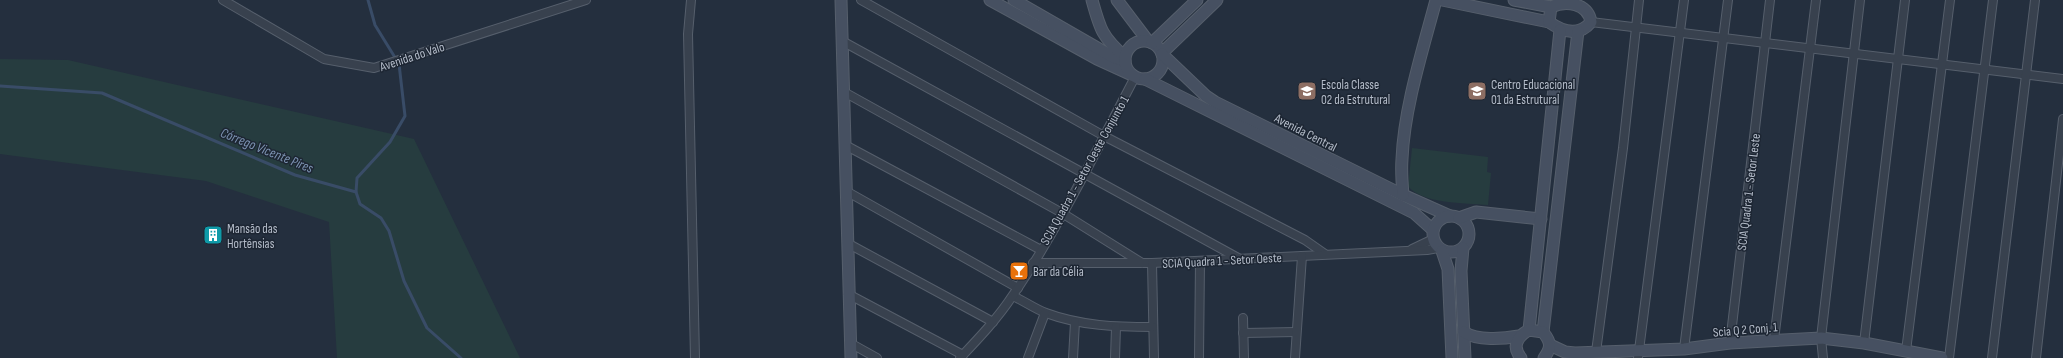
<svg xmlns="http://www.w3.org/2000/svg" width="2063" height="358" viewBox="0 0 2063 358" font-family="'Sofia Sans Condensed',sans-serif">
<rect width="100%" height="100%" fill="#242f3e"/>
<g fill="#263c3f">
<path d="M0 59 68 60 414 139 520 358H337L329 222 206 181 0 154Z"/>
<path d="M1412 148 1488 157 1487 172 1491 173 1488 205C1465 203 1422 204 1408 186Z"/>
</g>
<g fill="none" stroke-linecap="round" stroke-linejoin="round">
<g stroke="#394c67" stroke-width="3">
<path d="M368 0 375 25 399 64 405 116 390 142 357 178 356 192 360 204 381 218 389 231 404 281 427 328 461 358"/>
<path d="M0 86 102 93 295 175 356 192"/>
</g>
<g stroke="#565f6c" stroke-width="10">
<g id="street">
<path d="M223 0 324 59 374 68 586 0"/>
<path d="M691 0 688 34 695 358"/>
<path d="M861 0 1104 136 1305 240 1325 254"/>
<path d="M1591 22 2063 79"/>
<path d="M842 41 1240 259"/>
<path d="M844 92 1062 213 1142 263"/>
<path d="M845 145 1041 250"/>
<path d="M846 191 1018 288"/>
<path d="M847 243 993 322"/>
<path d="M1412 249 1433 239"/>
<path d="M1033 263H1152L1427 250 1438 248"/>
<path d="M1152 263 1154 358"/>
<path d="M848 294 963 355"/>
<path d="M1013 296C1024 301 1035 309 1046 313 1081 326 1117 327 1153 327"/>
<path d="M1243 318 1244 358"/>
<path d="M1243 333 1296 332"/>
<path d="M1774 340 1816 0"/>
<path d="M850 343 877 358"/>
<path d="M1730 343 1770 0"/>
<path d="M1864 343 1905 0"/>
<path d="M1684 349 1728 0"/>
<path d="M1906 351 1950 0"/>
<path d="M1596 352 1623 148 1639 0"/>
<path d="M960 358C979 338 998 318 1013 295 1059 228 1097 149 1135 77"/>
<path d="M1028 358 1045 313"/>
<path d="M1073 358 1075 322"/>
<path d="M1115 358 1116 327"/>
<path d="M1199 358 1200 261"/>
<path d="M1295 358 1302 256"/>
<path d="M1638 358 1684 0"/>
<path d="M1823 358 1821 338 1860 0"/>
<path d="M1949 358 1993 0"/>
<path d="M1992 358 2035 0"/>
<path d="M2036 358 2063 119"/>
</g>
</g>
<g stroke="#565f6c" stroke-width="13">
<g id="secondary">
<path d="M841 0 851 358"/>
<path d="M990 0 1097 59 1132 75"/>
<path d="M1014 0 1113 57 1125 61"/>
<path d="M1092 0C1100 29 1102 37 1125 57"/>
<path d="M1117 0 1148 41"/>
<path d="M1442 0 1549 22"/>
<path d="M1514 0 1551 7C1566 0 1588 3 1591 22 1579 37 1563 32 1549 22L1551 7"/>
<circle cx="1144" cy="60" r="19"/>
<path d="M1152 43 1197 0"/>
<path d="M1162 53 1217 0"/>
<path d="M1162 54 1206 96 1215 102 1403 195 1450 216"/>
<path d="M1145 79 1414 213 1433 230"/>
<path d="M1403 195C1402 183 1401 171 1402 159 1404 108 1423 49 1436 0"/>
<circle cx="1451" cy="234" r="18"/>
<path d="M1459 218 1476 212 1541 219"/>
<path d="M1463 248 1461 271 1465 358"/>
<path d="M1442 251 1448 269 1452 358"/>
<path d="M1529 330 1560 30"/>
<path d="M1464 332C1477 341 1503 339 1519 336"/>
<path d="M1543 332 1578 31"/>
<path d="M1550 345 1565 352 1575 353 1684 349 1730 343 1821 338 1864 343 1942 358"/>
<path d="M1521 358C1511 346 1518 336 1529 330L1543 332C1551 342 1552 347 1544 358"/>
</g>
</g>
<use href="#street" stroke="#38414e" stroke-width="8"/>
<use href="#secondary" stroke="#465061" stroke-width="11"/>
</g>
<defs>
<g id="school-square" transform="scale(1)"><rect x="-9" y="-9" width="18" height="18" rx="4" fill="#8d6e63" stroke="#1d2633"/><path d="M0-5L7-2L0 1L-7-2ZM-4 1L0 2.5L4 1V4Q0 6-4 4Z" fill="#fff"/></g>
<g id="building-square" transform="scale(1)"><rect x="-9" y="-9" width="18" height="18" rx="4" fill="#0f9aa8" stroke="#1d2633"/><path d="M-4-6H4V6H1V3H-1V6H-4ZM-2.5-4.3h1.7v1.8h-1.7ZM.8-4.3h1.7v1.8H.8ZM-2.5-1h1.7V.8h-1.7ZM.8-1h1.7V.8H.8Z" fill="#fff"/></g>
<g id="bar-square" transform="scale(1)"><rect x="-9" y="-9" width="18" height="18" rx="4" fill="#e8710a" stroke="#1d2633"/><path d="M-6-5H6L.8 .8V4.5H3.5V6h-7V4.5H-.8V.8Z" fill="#fff"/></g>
</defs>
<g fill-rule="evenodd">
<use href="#school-square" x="1307" y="91"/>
<use href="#school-square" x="1477" y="91"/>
<use href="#building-square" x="213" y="235"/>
<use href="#bar-square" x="1019" y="271"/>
</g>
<g text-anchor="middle" stroke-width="3" stroke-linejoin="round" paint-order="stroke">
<g font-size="13" fill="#b4bcc9" stroke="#1d2633">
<text transform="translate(412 56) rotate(-18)" y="5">Avenida do Valo</text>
<text transform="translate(1306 132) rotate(27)" y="5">Avenida Central</text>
<text transform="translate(1084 170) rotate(-61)" y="5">SCIA Quadra 1 - Setor Oeste Conjunto 1</text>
<text transform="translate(1748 192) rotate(-83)" y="5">SCIA Quadra 1 - Setor Leste</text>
<text transform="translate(1222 260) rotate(-3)" y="5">SCIA Quadra 1 - Setor Oeste</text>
<text transform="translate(1745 329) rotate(-5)" y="5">Scia Q 2 Conj. 1</text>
</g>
<g font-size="13" fill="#b4bcc9" stroke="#1d2633" text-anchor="start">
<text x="1321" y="89">Escola Classe<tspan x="1321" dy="15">02 da Estrutural</tspan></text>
<text x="1491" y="89">Centro Educacional<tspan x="1491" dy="15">01 da Estrutural</tspan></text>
<text x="227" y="233">Mansão das<tspan x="227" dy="15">Hortênsias</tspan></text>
<text x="1033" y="276">Bar da Célia</text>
</g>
<g font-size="14" font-style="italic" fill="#7c92b1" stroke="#1d2633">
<text transform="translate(267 150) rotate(22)" y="5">Córrego Vicente Pires</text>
</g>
</g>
</svg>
